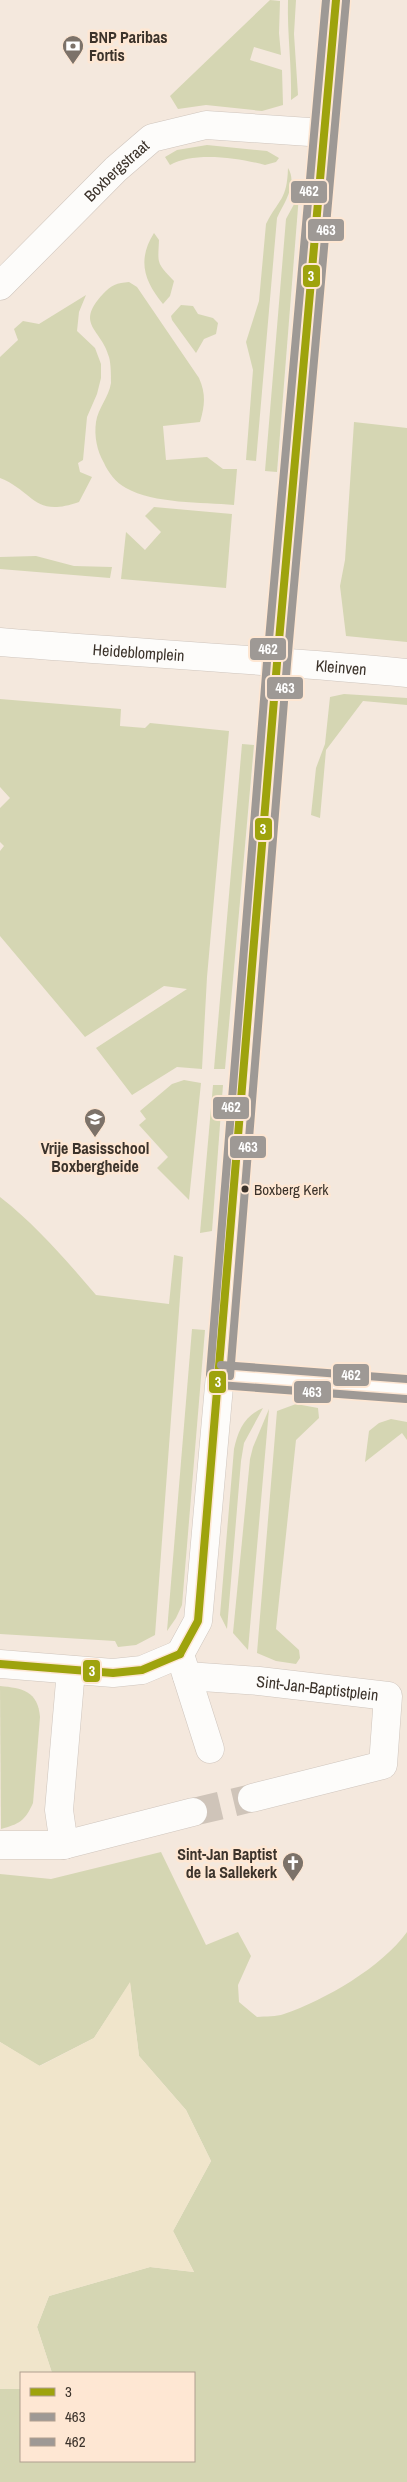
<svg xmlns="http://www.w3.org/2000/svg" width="407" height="2482" viewBox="0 0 407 2482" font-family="'Archivo Narrow',sans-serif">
<rect width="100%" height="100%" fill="#f4e8dd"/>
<g fill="#d5d6b3">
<path d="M270 0 280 1 279 33 281 55 254 47 250 60 282 70 283 105 262 111 206 105 178 109 170 96Z"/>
<path d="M288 0H296L294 34 298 95 291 100C292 66 287 34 288 0Z"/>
<path d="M207 145 267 151 279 158 276 162 265 165C239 158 194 151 170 165L165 157 177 150Z"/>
<path d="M288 168C298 184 284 203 277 218L256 461 246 460 253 370 246 342 259 301 266 224C279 198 287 201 288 168Z"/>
<path d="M299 195 277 472 265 471 286 219Z"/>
<path d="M154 233 159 240C158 264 156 262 174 281L170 296 163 304C144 281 137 260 154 233Z"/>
<path d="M129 282 137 287 199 378C206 394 205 405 200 422L163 426 166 460 207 457 223 469H237L234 505C202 502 154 504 126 488 116 483 108 472 104 463 97 451 94 436 96 422 98 408 109 397 111 383 111 376 111 364 109 357 102 329 74 325 103 294 111 285 117 283 129 282Z"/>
<path d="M86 295 79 312 77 331 95 348 101 364V378L97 394 87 417 83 460 78 463 80 472 92 477 79 502C33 518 35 492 0 478V357L18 340 14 329 23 321 39 324Z"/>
<path d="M181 305 193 306 198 314 213 318 218 323 216 334 204 339 196 353 172 320 171 316Z"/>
<path d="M354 422 407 428V642L346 636 340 586 345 560Z"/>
<path d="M154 507 232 514 226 588 121 579 126 532 145 550 161 532 145 516Z"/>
<path d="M36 556 74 566 112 567 110 578 0 569V557Z"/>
<path d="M344 694 407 698V705L363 701 326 750 320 818 311 815 316 768 325 744 330 697Z"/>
<path d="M0 699 121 709 120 726 145 728 150 723 229 731 207 977 202 1069 177 1067 132 1095 96 1048 187 989 164 986 85 1037 0 936V851L4 846 0 842V808L10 798 0 787Z"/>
<path d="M242 744 254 745 225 1069H214Z"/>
<path d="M184 1080 201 1083 189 1200 157 1168 168 1157 139 1125 146 1119 140 1111 172 1084Z"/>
<path d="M213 1085H223L212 1231 200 1233Z"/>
<path d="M0 1197C37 1226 66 1260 96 1295L169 1304 174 1255 183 1257 155 1635 136 1645 118 1647 115 1641 0 1634Z"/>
<path d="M192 1329 205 1330 182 1605 176 1618 167 1631Z"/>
<path d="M296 1404 318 1408 319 1418 296 1440 276 1629 299 1650 300 1658 296 1664 276 1661 257 1653 277 1411Z"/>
<path d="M263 1408 244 1443 241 1461 227 1629 220 1615 234 1449C238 1431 244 1416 263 1408Z"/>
<path d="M269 1409 248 1650 233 1633 250 1459 253 1447Z"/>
<path d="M391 1419 407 1422V1440L402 1433 365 1462 369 1431 379 1423Z"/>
<path d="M0 1686C22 1688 38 1691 40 1717L33 1803C25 1821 19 1824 1 1829Z"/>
<path d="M161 1852 206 1945 238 1932 251 1956 238 1985 239 2002 257 2017C266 2016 276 2017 284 2014 325 2000 382 1967 407 1932V2482H0V2389H21V2461H194V2373H52L37 2327 49 2296 150 2267 194 2272 173 2231 211 2161 186 2110 139 2056 130 1983 94 2038 39 2066 0 2042V1874L51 1879Z"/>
</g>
<path fill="#f0e5cb" d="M130 1982 139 2056 186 2110 211 2161 173 2231 194 2272 150 2267 49 2296 37 2327 52 2373H21V2389H0V2042L40 2066 94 2038Z"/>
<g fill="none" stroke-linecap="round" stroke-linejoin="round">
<path stroke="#cfc4b9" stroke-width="28" stroke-dasharray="28 14" stroke-linecap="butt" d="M193 1812 252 1798"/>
<g stroke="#cfc5bd" stroke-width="29">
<g id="street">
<path id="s1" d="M0 286 116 169 152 138 206 125 324 133"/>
<path id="s2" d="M0 642C136 653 272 660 407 673"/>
<path d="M220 1375 407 1389"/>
<path d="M180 1654 198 1621 220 1375 277 663 336 0"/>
<path d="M182 1661 210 1749"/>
<path d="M0 1664 113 1673 142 1670 180 1654"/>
<path id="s3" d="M187 1676 259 1681 388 1696 383 1765 252 1798"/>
<path d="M0 1845H64L193 1812"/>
<path d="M64 1845 59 1810 71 1670"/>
</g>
</g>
<use href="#street" stroke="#fdfcfa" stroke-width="28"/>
<g stroke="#fee7d3" stroke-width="11">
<g id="bus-1">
<path d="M180 1654 198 1621 277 663 336 0"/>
<path d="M0 1664 113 1673 142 1670 180 1654"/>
</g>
</g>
<g stroke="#fee7d3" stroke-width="11">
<g id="bus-2">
<path d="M230 1376 287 664 346 1"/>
<path d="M219 1385 406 1399"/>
</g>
</g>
<g stroke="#fee7d3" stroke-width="11">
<g id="bus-3">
<path d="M221 1365 407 1379"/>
<path d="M210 1374 267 662 326 0"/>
</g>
</g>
<use href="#bus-1" stroke="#9ea30d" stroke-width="8"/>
<use href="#bus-2" stroke="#9e9995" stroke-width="8"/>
<use href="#bus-3" stroke="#9e9995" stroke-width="8"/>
</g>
<defs>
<g id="bank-pin" transform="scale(1.125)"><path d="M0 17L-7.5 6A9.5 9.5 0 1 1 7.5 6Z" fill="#7c7269" stroke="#fee7d3"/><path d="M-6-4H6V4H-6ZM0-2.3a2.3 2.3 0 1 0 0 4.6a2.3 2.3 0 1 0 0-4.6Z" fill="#fff"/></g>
<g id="school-pin" transform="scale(1.125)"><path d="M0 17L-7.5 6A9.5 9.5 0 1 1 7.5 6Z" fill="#7c7269" stroke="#fee7d3"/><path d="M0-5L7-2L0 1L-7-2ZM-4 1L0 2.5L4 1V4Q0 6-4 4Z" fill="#fff"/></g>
<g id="church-pin" transform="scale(1.125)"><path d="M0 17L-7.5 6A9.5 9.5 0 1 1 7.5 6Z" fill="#7c7269" stroke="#fee7d3"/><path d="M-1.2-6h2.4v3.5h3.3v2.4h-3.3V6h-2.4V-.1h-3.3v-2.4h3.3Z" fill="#fff"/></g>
</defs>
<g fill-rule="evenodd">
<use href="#bank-pin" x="73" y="46"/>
<use href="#school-pin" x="95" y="1119"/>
<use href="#church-pin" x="293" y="1863"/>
</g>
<circle fill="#3c332b" stroke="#fee7d3" stroke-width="2" cx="245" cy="1189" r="4.5"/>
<g text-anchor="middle" stroke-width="5" stroke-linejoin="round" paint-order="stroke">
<g font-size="15" fill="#3c332b" stroke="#fee7d3" text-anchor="start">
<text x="254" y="1195">Boxberg Kerk</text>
</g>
<g font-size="16" font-weight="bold" fill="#3c332b" stroke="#fee7d3" text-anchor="start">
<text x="89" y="43">BNP Paribas<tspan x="89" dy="18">Fortis</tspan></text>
<text x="95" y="1154" text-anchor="middle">Vrije Basisschool<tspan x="95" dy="18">Boxbergheide</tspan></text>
<text x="277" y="1860" text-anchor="end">Sint-Jan Baptist<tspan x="277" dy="18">de la Sallekerk</tspan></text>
</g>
<g font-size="16" fill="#3c332b" stroke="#fee7d3">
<text dy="6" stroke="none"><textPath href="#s1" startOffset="164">Boxbergstraat</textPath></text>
<text dy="6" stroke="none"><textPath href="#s2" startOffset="139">Heideblomplein</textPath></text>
<text dy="6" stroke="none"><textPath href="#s2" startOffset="342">Kleinven</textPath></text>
<text dy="6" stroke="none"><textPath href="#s3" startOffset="131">Sint-Jan-Baptistplein</textPath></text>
</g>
</g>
<g stroke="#fee7d3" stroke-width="2">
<rect x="290" y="180" width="38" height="24" rx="5" fill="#9e9995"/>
<rect x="307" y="218" width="38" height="24" rx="5" fill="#9e9995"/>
<rect x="302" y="264" width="19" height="24" rx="5" fill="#9ea30d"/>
<rect x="249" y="637" width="38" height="24" rx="5" fill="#9e9995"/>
<rect x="266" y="676" width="38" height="24" rx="5" fill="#9e9995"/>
<rect x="254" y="817" width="19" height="24" rx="5" fill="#9ea30d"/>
<rect x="212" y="1096" width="38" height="24" rx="5" fill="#9e9995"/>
<rect x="229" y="1135" width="38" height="24" rx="5" fill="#9e9995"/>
<rect x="332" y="1363" width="38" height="24" rx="5" fill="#9e9995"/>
<rect x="208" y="1370" width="19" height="24" rx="5" fill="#9ea30d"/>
<rect x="293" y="1380" width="39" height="24" rx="5" fill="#9e9995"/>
<rect x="82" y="1659" width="19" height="24" rx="5" fill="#9ea30d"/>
</g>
<g font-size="14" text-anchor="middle" font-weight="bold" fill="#fff">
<text x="309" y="196">462</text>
<text x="326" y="235">463</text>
<text x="311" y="281">3</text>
<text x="268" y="654">462</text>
<text x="285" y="693">463</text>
<text x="263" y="834">3</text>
<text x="231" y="1112">462</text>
<text x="248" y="1152">463</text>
<text x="351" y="1380">462</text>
<text x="218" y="1387">3</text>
<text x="312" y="1397">463</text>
<text x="92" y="1676">3</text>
</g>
<rect x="20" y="2372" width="175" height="90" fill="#fee7d3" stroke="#b09f90"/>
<rect x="30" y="2388" width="25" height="8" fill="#9ea30d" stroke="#b09f90"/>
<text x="65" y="2397" font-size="15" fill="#3c332b">3</text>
<rect x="30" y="2413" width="25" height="8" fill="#9e9995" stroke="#b09f90"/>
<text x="65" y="2422" font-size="15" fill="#3c332b">463</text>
<rect x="30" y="2438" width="25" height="8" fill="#9e9995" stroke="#b09f90"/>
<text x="65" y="2447" font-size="15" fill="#3c332b">462</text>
</svg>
